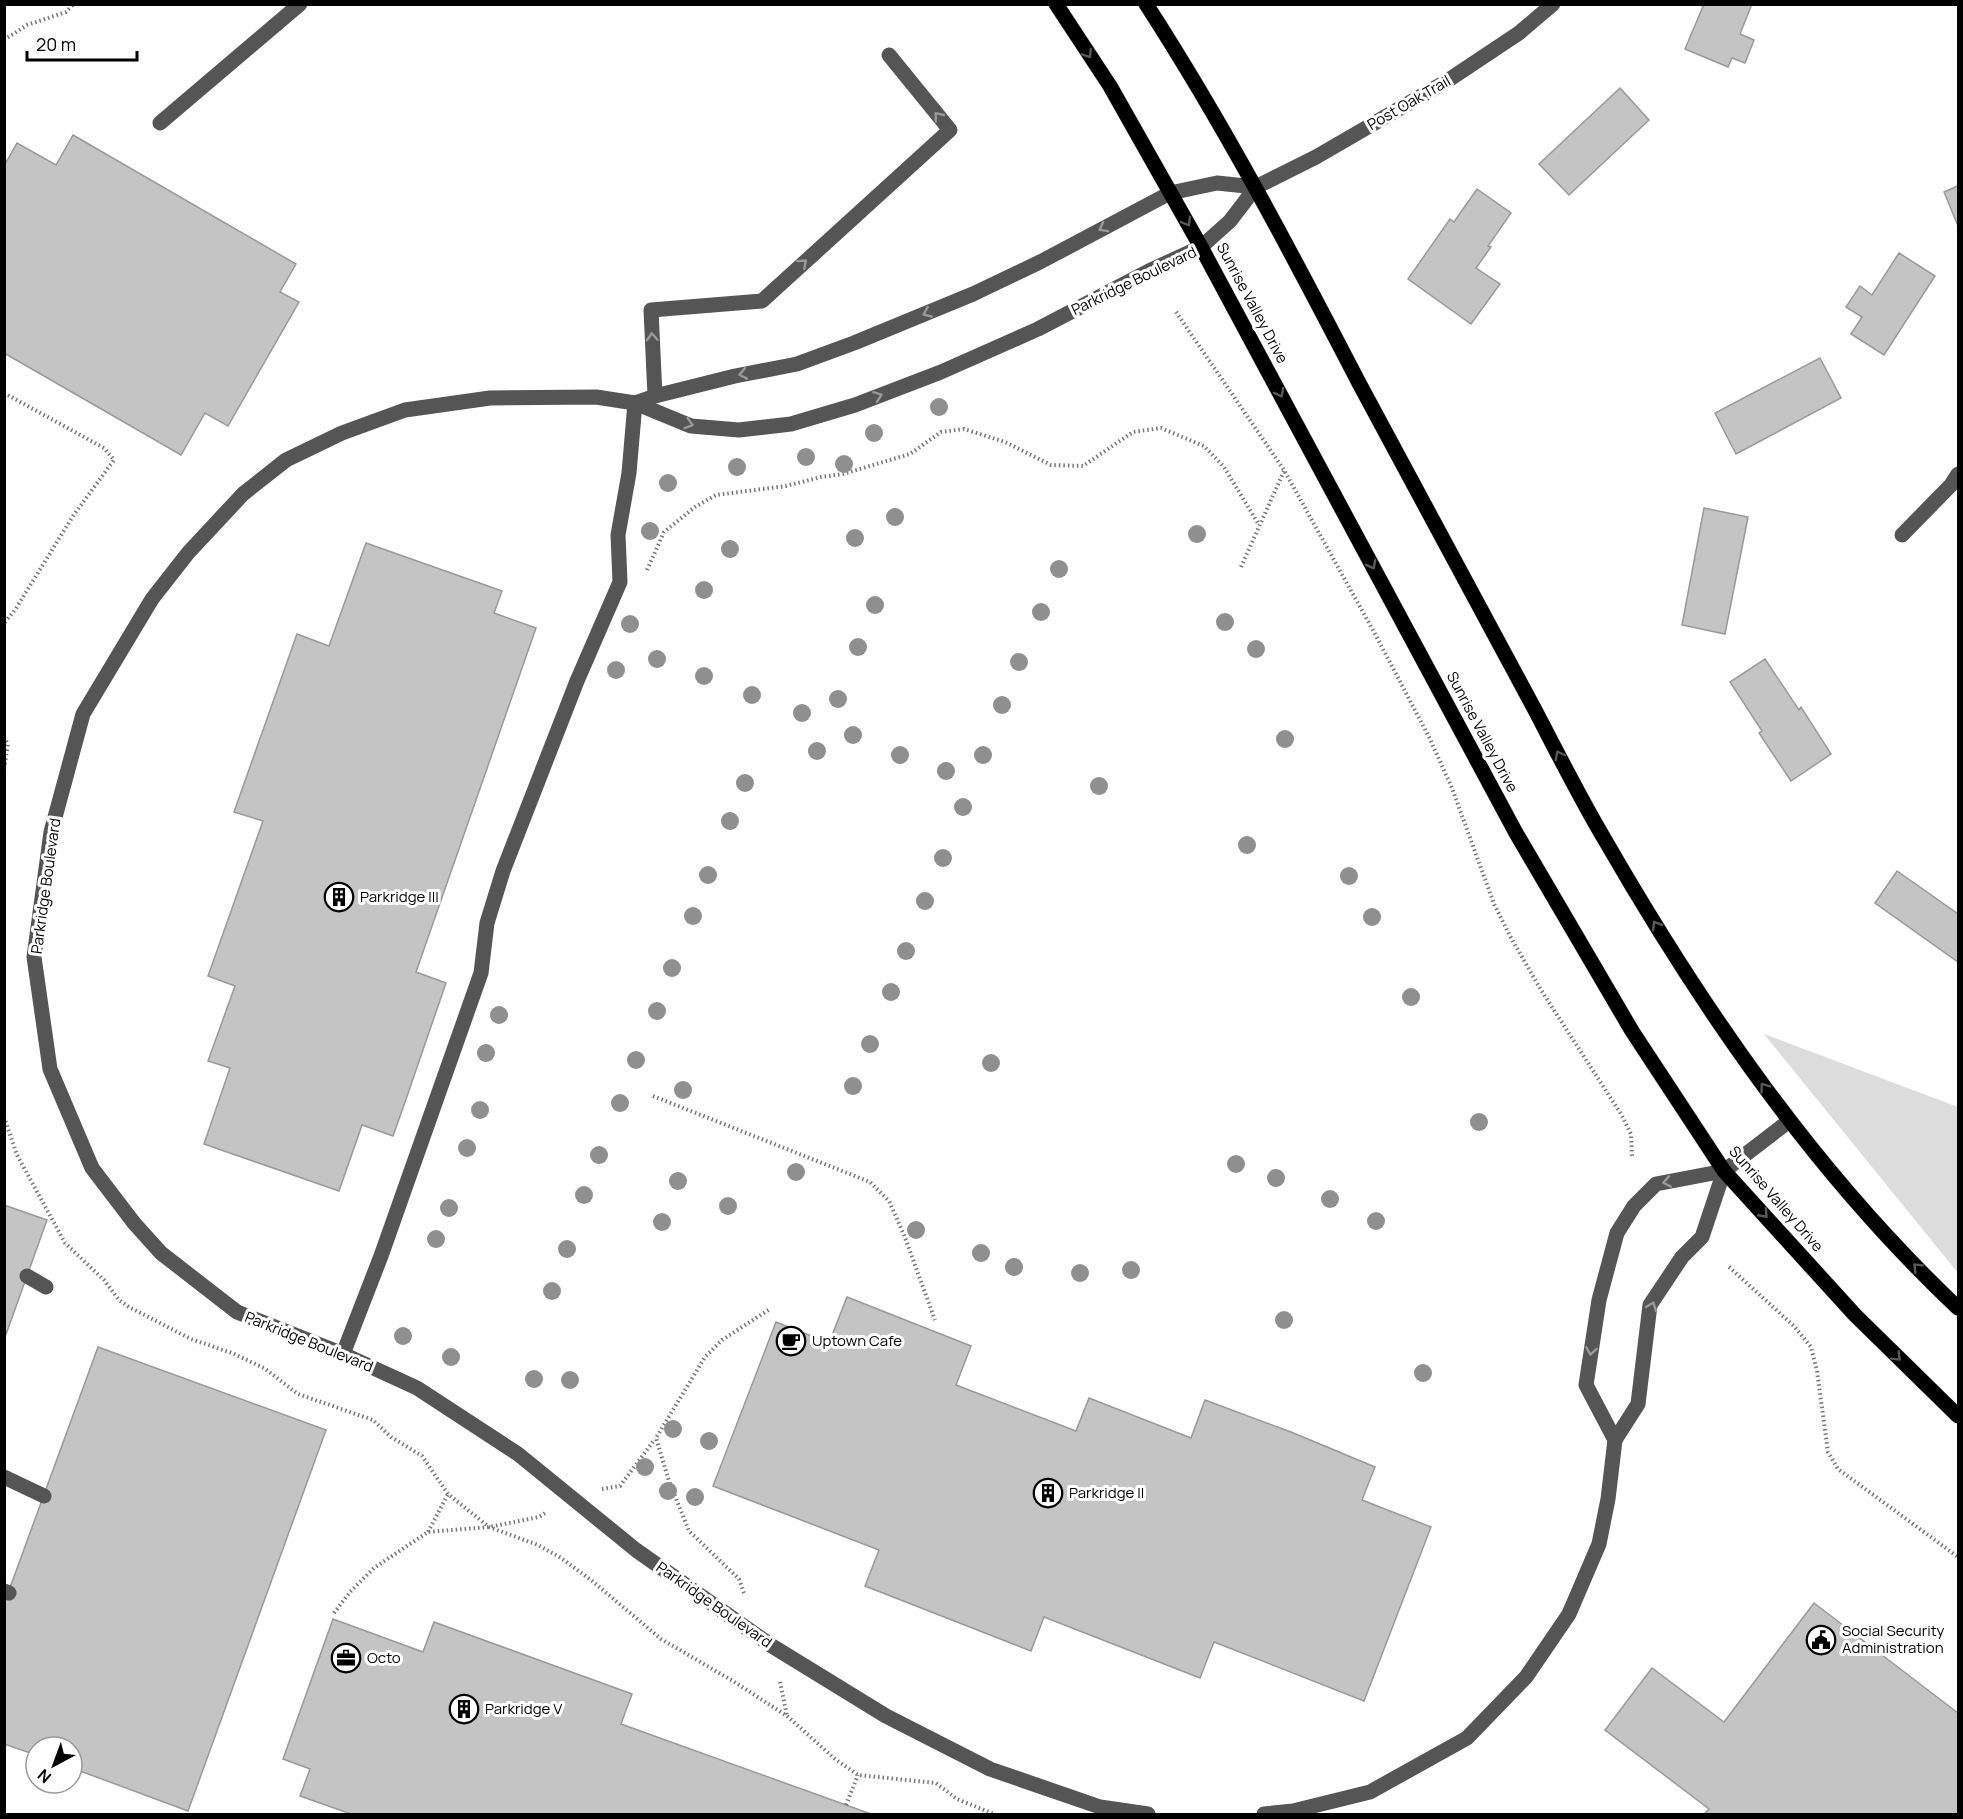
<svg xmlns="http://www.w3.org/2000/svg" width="1963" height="1819" viewBox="0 0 1963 1819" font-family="Manrope,sans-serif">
<rect width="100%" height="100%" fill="#fff"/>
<path fill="#dcdcdc" d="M1764 1034 1958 1107V1273Z"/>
<g fill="#c4c4c4" stroke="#999" stroke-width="1.5">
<path d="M1704 4H1752L1740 34 1754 40 1745 63 1732 58 1728 67 1685 49Z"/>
<path d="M1620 88 1649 120 1569 195 1539 164Z"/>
<path d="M73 135 296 264 280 292 299 302 228 426 205 413 181 455 4 353V166L17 143 56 165Z"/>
<path d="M1958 186V226L1944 192Z"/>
<path d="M1477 189 1511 213 1488 246 1491 247 1476 268 1500 284 1471 324 1408 279 1450 219 1454 222Z"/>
<path d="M1899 253 1935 276 1884 355 1851 334 1862 317 1846 307 1860 286 1872 295Z"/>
<path d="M1820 358 1841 398 1736 454 1715 413Z"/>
<path d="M1704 508 1748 517 1725 634 1682 625Z"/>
<path d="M366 543 502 591 494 613 536 628 416 972 446 983 404 1105 393 1136 362 1125 339 1191 204 1144 230 1068 208 1061 235 986 208 976 263 821 234 812 297 634 329 646Z"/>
<path d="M1765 659 1799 710 1801 707 1831 754 1791 781 1759 733 1762 731 1730 682Z"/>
<path d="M1897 871 1958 914V962L1875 903Z"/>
<path d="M4 1205 47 1220 4 1340Z"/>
<path d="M847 1297 971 1346 956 1385 1076 1431 1089 1398 1191 1438 1205 1400 1291 1432 1375 1467 1362 1500 1431 1527 1364 1701 1214 1642 1200 1678 1044 1617 1031 1651 865 1586 879 1550 713 1486 776 1322 829 1343Z"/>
<path d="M98 1347 326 1430 188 1811 72 1768V1747H36V1755L4 1744V1604Z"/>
<path d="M1814 1603 1958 1713V1814H1704L1709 1809 1605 1730 1652 1668 1724 1722Z"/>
<path d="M333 1619 423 1652 434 1622 632 1694 621 1724 871 1814H351L300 1796 310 1769 283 1759Z"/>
</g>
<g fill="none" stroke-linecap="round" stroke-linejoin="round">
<g stroke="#dbdbdb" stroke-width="16">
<g id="major">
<path d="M1056 4 1110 86 1201 247 1516 833 1632 1031 1724 1171 1855 1315 1958 1416"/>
<path d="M1146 4C1225 126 1292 254 1359 383 1417 492 1476 601 1535 710 1558 754 1580 798 1605 840 1703 1010 1815 1173 1958 1308"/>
</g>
</g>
<g stroke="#777" stroke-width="4" stroke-dasharray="1.5 3" stroke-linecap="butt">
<path d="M4 40 27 25 66 12 74 4"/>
<path d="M1176 312 1284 470 1374 632 1429 737 1452 788 1494 904 1510 936 1541 990 1621 1114 1631 1134 1632 1156"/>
<path d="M4 393 104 448 114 460 73 516 15 610 4 623"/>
<path d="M1241 567 1284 471"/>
<path d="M647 570 664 532 695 507 716 495 786 486 821 477 843 474 910 454 941 432 964 429 1005 442 1051 465 1083 466 1133 432 1161 428 1204 446 1224 467 1259 525"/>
<path d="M4 737 8 744 4 770"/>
<path d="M653 1096 870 1182 889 1201 904 1235 935 1320"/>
<path d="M4 1117 17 1155 65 1243 104 1280 119 1300 129 1307 191 1339 232 1353 264 1368 298 1394 373 1420 391 1437 422 1456 448 1494 489 1527 538 1545 561 1558 591 1580 661 1639 733 1681 787 1716 835 1759 858 1775 936 1783 957 1799 994 1814"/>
<path d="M1729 1267 1794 1326 1811 1347 1817 1371 1828 1452 1838 1469 1958 1557"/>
<path d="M602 1489 620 1486 655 1439"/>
<path d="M428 1532 448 1494"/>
<path d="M744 1593 739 1579 689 1531 669 1481 656 1438 705 1357 722 1340 770 1309"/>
<path d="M334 1613 350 1592 374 1568 428 1532 489 1527 539 1517 547 1512"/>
<path d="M780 1682 787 1716"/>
<path d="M846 1805 858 1775"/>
</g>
<g stroke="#555" stroke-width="15">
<path d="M160 123 300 4"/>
<path d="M655 396 651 310 762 301 950 130 889 55"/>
<path d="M635 403 655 396 735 376 797 364 854 343 973 294 1040 262 1170 193 1217 183 1256 187"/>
<path d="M1902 535 1951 485 1958 474"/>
<path d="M27 1276 46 1287"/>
<path d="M343 1354 381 1256 481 973 487 923 503 871 577 681 620 582 618 535 629 473 635 403"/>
<path d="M1615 1440 1586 1385 1599 1300 1617 1233 1634 1206 1656 1184 1724 1171 1789 1121"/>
<path d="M4 1477 44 1496"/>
<path d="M4 1591 9 1593"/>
<path d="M1148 1814 1100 1807 990 1769 886 1716 772 1646 636 1550 518 1454 417 1388 343 1354 237 1312 161 1253 134 1223 92 1168 50 1069 34 957 51 832 83 714 152 599 188 553 243 494 286 460 342 433 405 410 490 398 596 397 635 403 691 426 739 430 791 424 855 405 941 372 1038 329 1153 269 1201 247 1230 221 1256 187 1316 157 1447 81 1519 33 1553 4"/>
<path d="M1264 1814 1293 1811 1370 1792 1467 1738 1526 1677 1569 1614 1599 1544 1608 1499 1615 1440 1638 1404 1650 1305 1682 1257 1702 1237 1724 1171"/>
</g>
<use href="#major" stroke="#000" stroke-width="15"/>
</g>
<g fill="#8f8f8f">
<circle cx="939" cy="407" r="9"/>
<circle cx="874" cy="433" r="9"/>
<circle cx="806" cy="457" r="9"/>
<circle cx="844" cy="464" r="9"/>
<circle cx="737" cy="467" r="9"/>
<circle cx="668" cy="483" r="9"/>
<circle cx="895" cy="517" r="9"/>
<circle cx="650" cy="531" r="9"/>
<circle cx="1197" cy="534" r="9"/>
<circle cx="855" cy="538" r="9"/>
<circle cx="730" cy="549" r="9"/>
<circle cx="1059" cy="569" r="9"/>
<circle cx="704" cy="590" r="9"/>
<circle cx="875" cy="605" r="9"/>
<circle cx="1041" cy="612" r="9"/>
<circle cx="1225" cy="622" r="9"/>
<circle cx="630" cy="624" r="9"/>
<circle cx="858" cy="647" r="9"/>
<circle cx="1256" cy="649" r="9"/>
<circle cx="657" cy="659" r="9"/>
<circle cx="1019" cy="662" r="9"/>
<circle cx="616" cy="670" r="9"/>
<circle cx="704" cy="676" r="9"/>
<circle cx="752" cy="695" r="9"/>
<circle cx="838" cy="699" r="9"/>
<circle cx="1002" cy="705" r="9"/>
<circle cx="802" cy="713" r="9"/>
<circle cx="853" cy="735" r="9"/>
<circle cx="1285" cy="739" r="9"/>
<circle cx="817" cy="751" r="9"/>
<circle cx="900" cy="755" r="9"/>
<circle cx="983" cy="755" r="9"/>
<circle cx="946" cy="771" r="9"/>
<circle cx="745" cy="783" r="9"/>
<circle cx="1099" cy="786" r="9"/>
<circle cx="963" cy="807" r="9"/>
<circle cx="730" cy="821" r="9"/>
<circle cx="1247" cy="845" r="9"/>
<circle cx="943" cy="858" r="9"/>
<circle cx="708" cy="875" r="9"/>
<circle cx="1349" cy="876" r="9"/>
<circle cx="925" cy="901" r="9"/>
<circle cx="693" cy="916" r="9"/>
<circle cx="1372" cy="917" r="9"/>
<circle cx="906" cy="951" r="9"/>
<circle cx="672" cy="968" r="9"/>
<circle cx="891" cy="992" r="9"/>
<circle cx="1411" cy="997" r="9"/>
<circle cx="657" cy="1011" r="9"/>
<circle cx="499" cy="1015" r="9"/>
<circle cx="870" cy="1044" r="9"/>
<circle cx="486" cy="1053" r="9"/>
<circle cx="636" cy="1060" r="9"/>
<circle cx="991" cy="1063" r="9"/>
<circle cx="853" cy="1086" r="9"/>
<circle cx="683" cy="1090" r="9"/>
<circle cx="620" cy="1103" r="9"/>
<circle cx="480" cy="1110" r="9"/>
<circle cx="1479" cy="1122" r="9"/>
<circle cx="467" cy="1148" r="9"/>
<circle cx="599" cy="1155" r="9"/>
<circle cx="1236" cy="1164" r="9"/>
<circle cx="796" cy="1172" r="9"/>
<circle cx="1276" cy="1178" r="9"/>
<circle cx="678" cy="1181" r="9"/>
<circle cx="584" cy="1195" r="9"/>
<circle cx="1330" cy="1199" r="9"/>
<circle cx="728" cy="1206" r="9"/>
<circle cx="449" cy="1208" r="9"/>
<circle cx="1376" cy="1221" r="9"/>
<circle cx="662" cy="1222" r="9"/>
<circle cx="916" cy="1230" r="9"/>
<circle cx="436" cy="1239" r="9"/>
<circle cx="567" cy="1249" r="9"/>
<circle cx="981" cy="1253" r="9"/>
<circle cx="1014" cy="1267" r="9"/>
<circle cx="1131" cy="1270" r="9"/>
<circle cx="1080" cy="1273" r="9"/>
<circle cx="552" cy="1291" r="9"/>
<circle cx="1284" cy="1320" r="9"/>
<circle cx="403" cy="1336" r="9"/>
<circle cx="451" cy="1357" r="9"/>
<circle cx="1423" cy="1373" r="9"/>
<circle cx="534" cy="1379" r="9"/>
<circle cx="570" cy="1380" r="9"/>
<circle cx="673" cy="1429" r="9"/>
<circle cx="709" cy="1441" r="9"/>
<circle cx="645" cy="1467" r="9"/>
<circle cx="668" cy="1491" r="9"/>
<circle cx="695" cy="1497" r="9"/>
</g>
<defs><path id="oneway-chevron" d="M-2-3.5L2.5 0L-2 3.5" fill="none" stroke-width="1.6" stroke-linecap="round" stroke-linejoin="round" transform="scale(1.5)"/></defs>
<g stroke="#595959">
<use href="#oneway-chevron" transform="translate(1088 54) rotate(57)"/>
<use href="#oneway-chevron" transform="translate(1187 222) rotate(60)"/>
<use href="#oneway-chevron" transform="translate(1280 393) rotate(62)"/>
<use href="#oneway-chevron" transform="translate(1372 565) rotate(62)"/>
<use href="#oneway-chevron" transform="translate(1559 755) rotate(-118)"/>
<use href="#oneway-chevron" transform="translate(1656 925) rotate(-121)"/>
<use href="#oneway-chevron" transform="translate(1764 1087) rotate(-126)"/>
<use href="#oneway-chevron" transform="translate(1764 1214) rotate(48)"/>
<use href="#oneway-chevron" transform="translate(1917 1267) rotate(-135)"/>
<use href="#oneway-chevron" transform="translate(1897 1357) rotate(45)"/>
</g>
<g stroke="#999">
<use href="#oneway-chevron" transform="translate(938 116) rotate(-129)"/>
<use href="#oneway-chevron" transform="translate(1103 228) rotate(151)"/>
<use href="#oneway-chevron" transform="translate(803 263) rotate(-42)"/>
<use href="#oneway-chevron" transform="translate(927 313) rotate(157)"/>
<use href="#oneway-chevron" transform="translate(652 337) rotate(-93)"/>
<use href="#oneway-chevron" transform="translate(743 374) rotate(169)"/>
<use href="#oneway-chevron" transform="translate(878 396) rotate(-20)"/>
<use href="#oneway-chevron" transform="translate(689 424) rotate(16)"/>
<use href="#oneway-chevron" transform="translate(1667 1182) rotate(169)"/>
<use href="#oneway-chevron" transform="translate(1652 1306) rotate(-69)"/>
<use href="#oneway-chevron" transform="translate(1591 1351) rotate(99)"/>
</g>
<defs>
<g id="building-ring" transform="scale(1.5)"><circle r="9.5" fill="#fff" stroke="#000" stroke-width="1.5"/><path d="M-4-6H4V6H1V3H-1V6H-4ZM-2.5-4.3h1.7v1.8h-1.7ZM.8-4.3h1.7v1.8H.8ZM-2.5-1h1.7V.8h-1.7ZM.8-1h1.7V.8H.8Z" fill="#000"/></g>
<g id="cafe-ring" transform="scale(1.5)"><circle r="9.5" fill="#fff" stroke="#000" stroke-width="1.5"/><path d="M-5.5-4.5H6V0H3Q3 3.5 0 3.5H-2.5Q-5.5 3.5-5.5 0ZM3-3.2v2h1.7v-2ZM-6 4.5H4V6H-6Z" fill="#000"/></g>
<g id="civic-ring" transform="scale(1.5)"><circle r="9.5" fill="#fff" stroke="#000" stroke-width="1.5"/><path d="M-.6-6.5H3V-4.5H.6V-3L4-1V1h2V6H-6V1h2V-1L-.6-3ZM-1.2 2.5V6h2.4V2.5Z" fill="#000"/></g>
<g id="office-ring" transform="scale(1.5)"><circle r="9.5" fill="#fff" stroke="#000" stroke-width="1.5"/><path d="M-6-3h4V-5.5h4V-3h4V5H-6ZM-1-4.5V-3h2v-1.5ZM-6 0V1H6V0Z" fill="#000"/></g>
</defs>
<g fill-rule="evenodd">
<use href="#building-ring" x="339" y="897"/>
<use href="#cafe-ring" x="791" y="1341"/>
<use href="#building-ring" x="1048" y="1493"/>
<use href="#civic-ring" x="1821" y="1640"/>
<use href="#office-ring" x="346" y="1658"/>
<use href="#building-ring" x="464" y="1709"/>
</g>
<g text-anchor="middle" stroke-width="6" stroke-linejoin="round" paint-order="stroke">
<g font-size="15" fill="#000" stroke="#fff">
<text transform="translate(1409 103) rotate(-30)" y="5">Post Oak Trail</text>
<text transform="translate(1134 281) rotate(-26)" y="5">Parkridge Boulevard</text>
<text transform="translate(1252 303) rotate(62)" y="5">Sunrise Valley Drive</text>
<text transform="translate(1482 732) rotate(62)" y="5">Sunrise Valley Drive</text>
<text transform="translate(46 886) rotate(-82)" y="5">Parkridge Boulevard</text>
<text transform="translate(1776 1199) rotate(49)" y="5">Sunrise Valley Drive</text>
<text transform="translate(309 1342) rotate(22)" y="5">Parkridge Boulevard</text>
<text transform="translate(714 1605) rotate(35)" y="5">Parkridge Boulevard</text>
</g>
<g font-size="15" fill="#000" stroke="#fff" text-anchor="start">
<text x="360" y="902">Parkridge III</text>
<text x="812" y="1346">Uptown Cafe</text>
<text x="1069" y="1498">Parkridge II</text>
<text x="1842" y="1636">Social Security<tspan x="1842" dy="17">Administration</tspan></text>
<text x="367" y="1663">Octo</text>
<text x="485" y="1714">Parkridge V</text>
</g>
</g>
<rect width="1963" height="1819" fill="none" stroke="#000000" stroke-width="12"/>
<g transform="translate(54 1765) rotate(221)"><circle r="28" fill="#ffffff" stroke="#999999" stroke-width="1.5"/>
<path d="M0-4.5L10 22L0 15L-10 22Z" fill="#000000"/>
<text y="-9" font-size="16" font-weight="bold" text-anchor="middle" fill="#000000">N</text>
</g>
<path d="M27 51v9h110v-9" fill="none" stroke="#000000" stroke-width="3"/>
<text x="36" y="51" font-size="18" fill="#000000" stroke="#ffffff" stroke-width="4.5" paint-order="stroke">20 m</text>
</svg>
